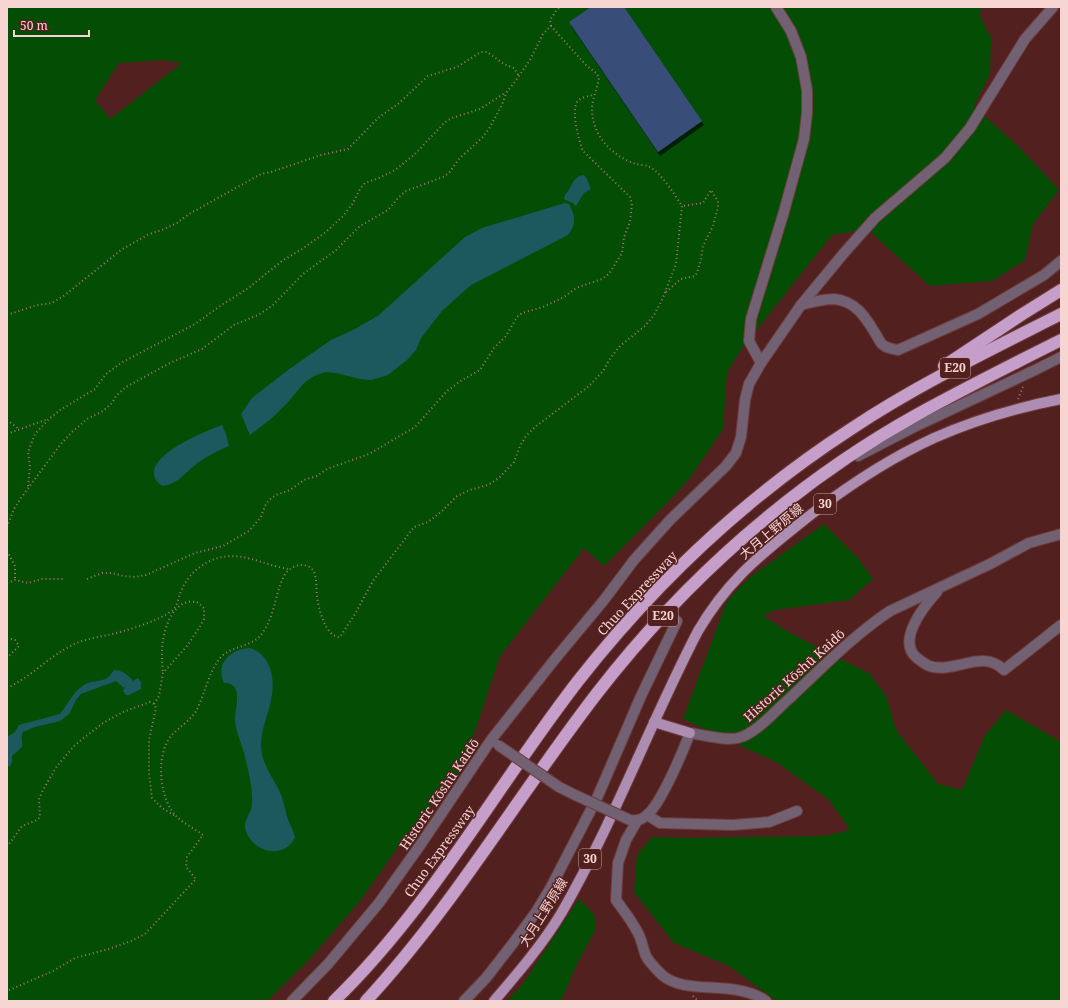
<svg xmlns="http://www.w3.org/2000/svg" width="1068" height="1008" viewBox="0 0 1068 1008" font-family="'Noto Serif','Noto Sans JP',serif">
<defs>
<filter id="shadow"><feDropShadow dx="2" dy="4" stdDeviation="0" flood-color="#0009"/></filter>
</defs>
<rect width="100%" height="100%" fill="#532020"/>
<g fill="#044d05" fill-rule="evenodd">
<path d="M7 7H981L980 16 991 38 990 74 974 106 1021 149 1059 190 1033 224 1025 260 992 281 930 286 867 229 832 235 742 348 727 373 723 429 690 478 666 504 604 566 584 548 500 656 461 773 407 834 360 901 306 963 267 1001H7ZM163 60 182 63 110 119 95 100 119 63Z"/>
<path d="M824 524 856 556 873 579 849 600 775 610 763 616 790 633 870 674 886 696 896 730 938 784 962 790 985 735 1006 710 1061 742V1001H776L729 966 674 943 634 892 637 855 652 837 688 838 823 836 850 830 829 800 778 763 683 719 727 601 750 577Z"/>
<path d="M579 899 594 914 596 929 576 966 561 1001H507L522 985Z"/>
</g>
<g fill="#1c595e">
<path d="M584 175 587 179 591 189 584 193 576 206 573 203 564 199 565 195C573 187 572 176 584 175Z"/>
<path d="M565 203 569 204C575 215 577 224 568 235L471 285 442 311 421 338 416 350 407 360 388 375 371 380 360 379 336 373 326 372 314 376 304 383 289 401 272 418 250 435 241 414 252 398 288 370 331 340 355 329 379 315 465 237 482 228Z"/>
<path d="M222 425 226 434 229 446C219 450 208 456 199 462 186 471 180 483 163 486 158 483 155 481 154 474 153 452 204 432 222 425Z"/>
<path d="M250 648C269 654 275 675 272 694 270 712 260 729 261 748 262 763 272 777 279 790 283 799 285 808 287 817 289 823 293 829 295 837 284 862 249 851 245 827 244 820 252 812 252 804 253 789 248 768 244 753 241 742 236 732 235 720 235 711 239 699 236 690 234 684 229 683 224 683 215 663 231 649 250 648Z"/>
<path d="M114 670C120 669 130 676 133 681L138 678 141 682V689L129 695H126L123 691 126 686 124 688 116 681 81 694 76 700 69 714 60 721 35 727 23 732C20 737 23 742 22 747L12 756V762L10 766H7V737L15 732 19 725 60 714C68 704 73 692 84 685 96 678 105 685 114 670Z"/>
</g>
<path fill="#374d78" filter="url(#shadow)" d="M591 7H624L702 121 658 152 569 22Z"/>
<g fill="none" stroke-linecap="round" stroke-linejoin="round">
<g stroke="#6d3d3c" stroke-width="12">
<g id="minor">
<path d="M801 305C812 302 823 299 834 299 855 301 865 316 875 333 877 336 879 340 881 343 885 348 892 349 898 350L978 314 1044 275 1061 261"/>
<path d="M761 363 749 341 751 319 783 215 804 139 807 113V90L801 57 791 31 776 7"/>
<path d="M858 456 914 427 1035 370 1061 357"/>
<path d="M937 592C924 606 896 641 917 658 922 662 927 666 933 667 957 672 983 649 1004 670L1061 625"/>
<path d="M559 787 575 795"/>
<path d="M647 815 660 823 733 825 769 822 797 811"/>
<path d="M630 820C637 821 642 820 647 815 661 804 683 751 690 733 703 735 725 741 738 738 756 734 777 709 791 697 823 667 854 635 890 611L990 564 1029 543 1061 534"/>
<path d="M637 821 626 840 618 863 616 900C624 911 632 921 638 933 642 940 643 949 646 956 649 962 657 970 662 975 686 996 736 979 766 1001"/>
<path d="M292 1001 328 964 379 903 421 844 491 740 555 659 604 600 634 560 670 520 726 466 736 453 741 437 745 400 749 384 761 363 801 305 844 253 875 218 945 158 970 128 1025 39 1053 7"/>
<path d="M464 1001 486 978 514 942 536 912 551 887 597 798 641 696 677 621"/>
</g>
</g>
<g stroke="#6d3d3c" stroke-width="12">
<g id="major">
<path d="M654 722 690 733"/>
<path d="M494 1001C518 973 543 944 562 912 614 822 650 723 698 631 725 585 754 560 794 528 837 493 884 461 934 438 972 421 1020 407 1061 399"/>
</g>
</g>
<g stroke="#6d3d3c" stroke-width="14">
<g id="highway">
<path d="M944 366 1021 315 1061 290"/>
<path d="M334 1001C431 907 496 787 578 681 655 583 746 497 851 429 917 385 990 350 1061 314"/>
<path d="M366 1001C454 906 519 794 598 692 685 580 794 483 918 414 965 388 1013 364 1061 340"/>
</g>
</g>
<g stroke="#a27776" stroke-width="2" stroke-dasharray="1 3" stroke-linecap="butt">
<path d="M551 26 550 20 556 11 560 7"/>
<path d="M666 292 681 279 695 276 697 273 701 259 703 246 713 226 718 207V201L711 190 703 203 682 206"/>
<path d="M7 315 37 305 52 303 65 295 121 250 149 234 162 230 177 223 189 214 261 174 271 172 321 155 348 149 378 118 398 104 428 76 457 67 481 52H487L504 64 514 68 519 76"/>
<path d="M1018 399 1023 387"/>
<path d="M7 420 19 429"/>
<path d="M7 434 48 419"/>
<path d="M28 486 30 467 28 452 35 434 49 419 60 410 95 389 106 374 121 363 195 324 223 304 247 289 282 261 302 249 326 232 343 216 353 203 360 189 365 183 379 178 395 170 415 154 444 123 452 118 480 109 505 93"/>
<path d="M7 527 14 509 21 498 60 445 72 432 87 419 103 411 112 403 116 396 126 387 170 363 202 349 234 325 258 315 266 310 273 305 303 274 336 250 360 226 388 210 399 197 406 191 443 177 449 173 459 159 483 137 490 127 502 105 506 93 514 83 530 60 543 34 551 26 586 65 596 73 599 77C598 87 593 97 592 107 591 134 611 156 636 164 640 165 645 165 648 166 661 172 674 194 682 206L676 264 662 300 654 315 645 326 620 346 611 357 603 371 589 386 535 427 526 436 520 446 514 462 499 478 488 485 470 490 457 496 441 512 428 522 414 527 373 581 355 614 340 637C326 638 318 608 317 596 316 588 317 579 314 572 312 567 306 565 301 565 295 565 287 570 284 576 275 594 275 615 263 632 254 647 234 645 222 656 209 669 205 695 196 711 190 721 179 727 171 736 155 756 159 801 178 818 185 824 195 829 203 835L187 857 186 867 196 879 145 934 131 941 109 949 75 958 53 971 7 991"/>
<path d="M7 551 15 566V580"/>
<path d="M87 579 102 573H112L123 576 135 577 146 575 195 553 223 546 249 531 261 517 265 506 269 500 276 495 290 490 304 480 317 476 327 469 369 454 415 427 447 391 462 380 480 370 494 348 506 336 517 317 522 313 543 307 564 297 576 288 602 279 609 274 622 253 624 237 630 222 632 204 630 197 583 151C579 141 571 112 577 102 581 97 588 96 594 95"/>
<path d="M7 583 15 580 28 583 42 579H65"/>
<path d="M7 638 15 640 19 646 7 658"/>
<path d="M7 688C33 676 52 653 79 642 88 639 98 637 108 635 126 631 159 621 173 610 177 607 178 599 180 594 186 576 201 563 218 558 244 551 265 566 289 569"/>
<path d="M154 704 159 696 163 673 187 646 201 625 204 619V608L197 602C195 602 191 601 188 602 179 604 174 611 170 618 161 637 161 653 163 673"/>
<path d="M7 847 22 826 37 820 40 817 39 799 43 790 57 766 75 745 103 723 123 712 150 702 154 704 156 708 149 740V773L152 798 162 808 175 816"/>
<path d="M693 996 698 1001"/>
</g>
<use href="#minor" stroke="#716173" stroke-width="10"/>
<use href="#major" stroke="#ae8db2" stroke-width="10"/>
<use href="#highway" stroke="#c69eca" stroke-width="12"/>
<g stroke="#6d3d3c" stroke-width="12" stroke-linecap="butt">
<g id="minor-bridge">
<path d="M498 745 559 787"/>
<path d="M575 795 630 820"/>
</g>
</g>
<use href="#minor-bridge" stroke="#716173" stroke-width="10"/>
</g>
<g text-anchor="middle" stroke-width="3" stroke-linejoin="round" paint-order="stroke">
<g fill="#532020" stroke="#c59e9d" stroke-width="1">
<rect x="940" y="358" width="30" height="20" rx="3"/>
<rect x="814" y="494" width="22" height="20" rx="3"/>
<rect x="648" y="606" width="30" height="20" rx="3"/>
<rect x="579" y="849" width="22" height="20" rx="3"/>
</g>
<g font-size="12" font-weight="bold" fill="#f6d4d2">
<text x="955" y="372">E20</text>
<text x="825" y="508">30</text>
<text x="663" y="620">E20</text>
<text x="590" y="863">30</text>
</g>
<g font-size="13" fill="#f6d4d2" stroke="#532020">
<text transform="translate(771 531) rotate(-40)" y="5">大月上野原線</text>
<text transform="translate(637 593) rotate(-47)" y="5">Chuo Expressway</text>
<text transform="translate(794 675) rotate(-42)" y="5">Historic Kōshū Kaidō</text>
<text transform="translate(439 794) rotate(-56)" y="5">Historic Kōshū Kaidō</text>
<text transform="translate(439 851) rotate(-54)" y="5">Chuo Expressway</text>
<text transform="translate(543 912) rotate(-58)" y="5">大月上野原線</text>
</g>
</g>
<rect width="1068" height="1008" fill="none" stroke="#f6d4d2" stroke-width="16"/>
<path d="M14 30v6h75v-6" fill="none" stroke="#f6d4d2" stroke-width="2"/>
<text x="20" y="30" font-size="12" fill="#f6d4d2" stroke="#532020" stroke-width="3" paint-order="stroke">50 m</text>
</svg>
